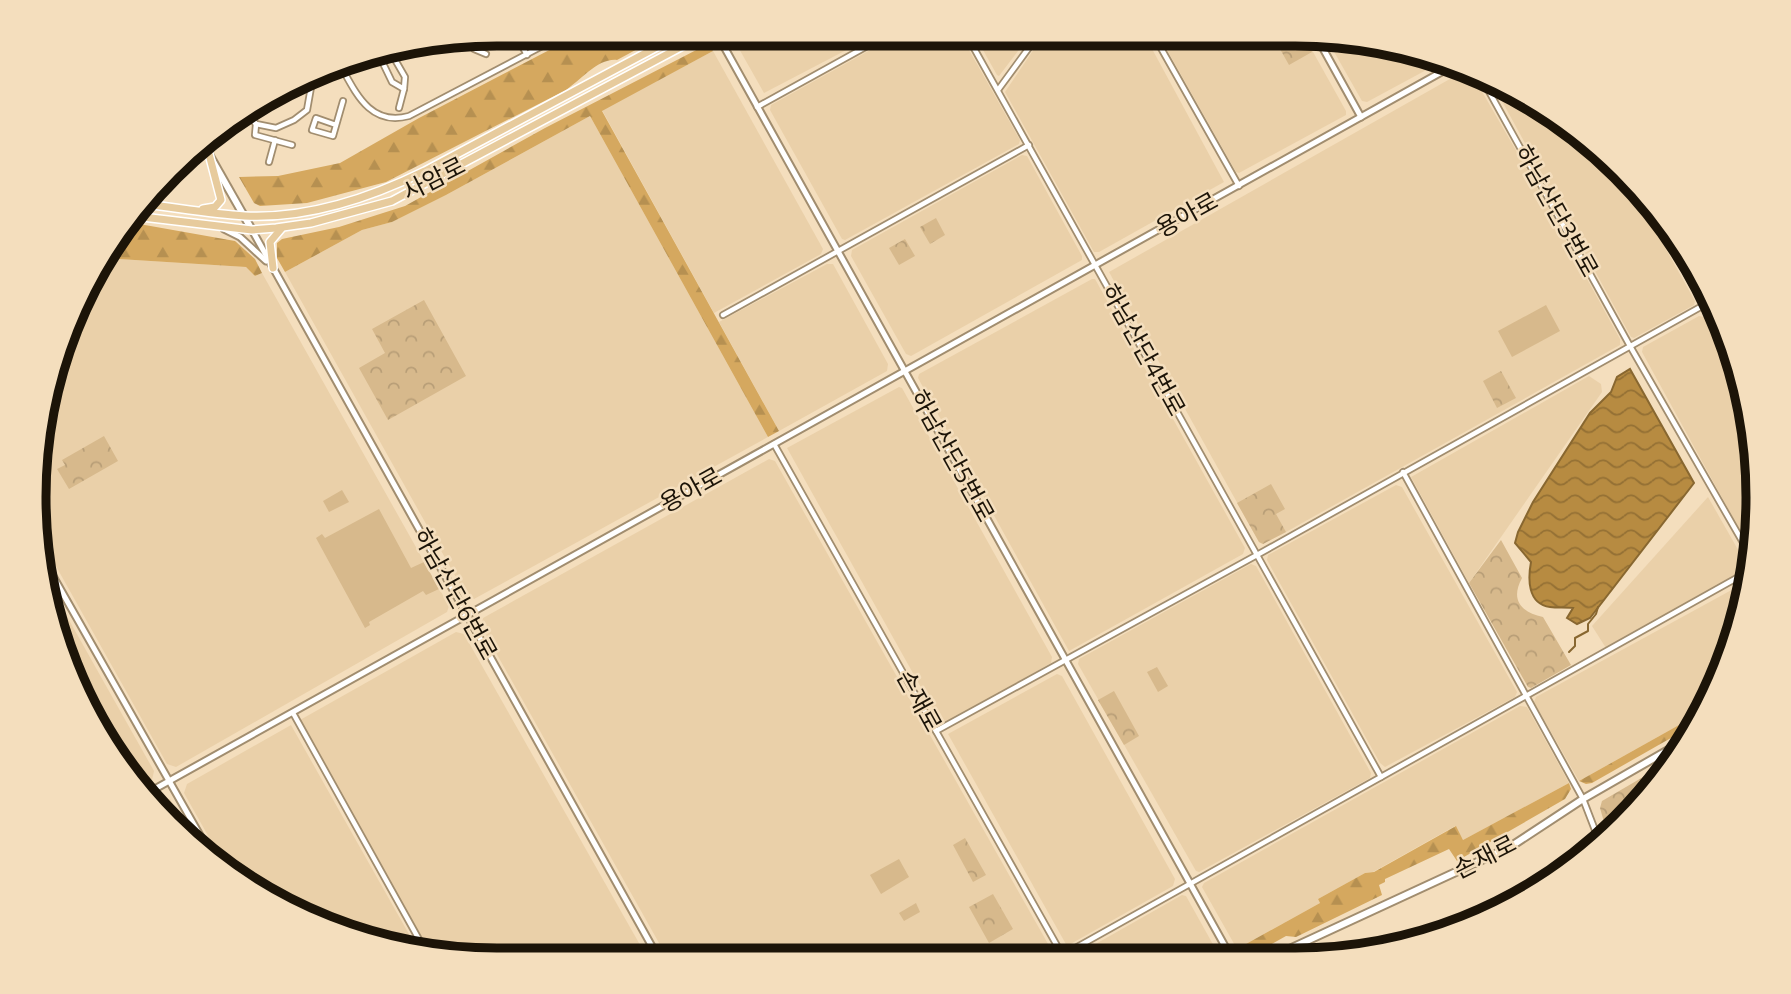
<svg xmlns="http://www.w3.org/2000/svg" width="1791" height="994" viewBox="0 0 1791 994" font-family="'Open Sans','Noto Sans KR',sans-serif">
<defs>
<pattern id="forest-firs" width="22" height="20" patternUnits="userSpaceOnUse" patternTransform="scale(1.75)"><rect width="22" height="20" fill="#d5a85f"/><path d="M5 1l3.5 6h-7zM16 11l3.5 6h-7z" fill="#b69051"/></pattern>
<pattern id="park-crowns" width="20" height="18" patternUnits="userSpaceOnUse" patternTransform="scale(1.75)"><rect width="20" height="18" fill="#d7b98c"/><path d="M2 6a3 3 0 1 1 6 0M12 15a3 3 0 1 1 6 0" fill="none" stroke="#b89e77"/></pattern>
<pattern id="water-waves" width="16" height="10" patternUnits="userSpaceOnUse" patternTransform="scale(1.75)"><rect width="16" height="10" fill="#b78b41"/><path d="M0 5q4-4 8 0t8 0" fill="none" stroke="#947034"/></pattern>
</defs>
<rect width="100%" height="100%" fill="#f4debd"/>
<g fill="#ead0a9">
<path d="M742 34H877L764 93 733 38Z"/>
<path d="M899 34H960L1020 140 1019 144 845 240 842 239 770 110 771 105Z"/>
<path d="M974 34H1031L999 76 997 75Z"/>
<path d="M1044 34H1144L1224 182 1099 252H1094L1005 92Z"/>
<path d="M1158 34H1303L1346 111V115L1239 173 1236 172Z"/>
<path d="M1324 34 1414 49 1443 61 1367 102 1362 101Z"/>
<path d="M713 51 823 249 821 254 714 313 602 110Z"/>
<path d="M1464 71H1467L1473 76 1529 173 1620 339V345L1286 532 1263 544 1259 542 1109 272Z"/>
<path d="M1491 81 1526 96 1600 149 1625 176 1695 301 1694 305 1634 338 1631 337Z"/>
<path d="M590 116 768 437 474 599 467 597 285 272 362 230 392 222 446 195Z"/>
<path d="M1022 155 1027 156 1082 256V260L911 356 906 354 851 256 852 250Z"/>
<path d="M1658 211 1662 215 1711 295 1707 298Z"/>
<path d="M103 258 246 267 255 276 262 273 449 606 447 612 176 767 167 764 34 527 49 377Z"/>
<path d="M827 264H833L888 364 887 371 779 431 719 322Z"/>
<path d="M1092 279H1095L1245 548 1243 554 1069 651 918 378 919 374Z"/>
<path d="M1699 316 1704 317 1744 388 1757 467 1754 556 1642 352 1643 347Z"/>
<path d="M1589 376 1601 384 1602 392 1469 583 1411 477Z"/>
<path d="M899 387 902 388 1052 657 1051 663 942 725 787 448Z"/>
<path d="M769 459 775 461 1056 958 668 959 481 626 483 618Z"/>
<path d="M1396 485 1402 487 1517 692 1515 697 1385 767 1380 763 1267 560 1268 555Z"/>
<path d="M1708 497 1745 562 1743 571 1606 648 1592 626Z"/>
<path d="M1251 564 1256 566 1371 773 1370 778 1199 872 1196 871 1078 664 1079 659Z"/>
<path d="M47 581 154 771 152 780 139 787 68 674Z"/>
<path d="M1748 581 1733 646 1704 711 1579 781 1534 702 1536 697Z"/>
<path d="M456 632 464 634 648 959 467 960 430 952 300 720Z"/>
<path d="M1057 674 1062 676 1175 879 1173 886 1067 946 948 734Z"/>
<path d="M1520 706 1527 707 1569 783 1463 840 1455 826 1373 872 1365 873 1318 899 1320 903 1237 949 1202 887 1204 883Z"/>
<path d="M291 725 397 913 418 950 348 936 265 898 225 866 202 825 184 793 187 784Z"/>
<path d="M162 798 170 799 192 839 150 804Z"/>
<path d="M1182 895 1186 896 1220 957 1071 958Z"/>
</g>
<g fill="url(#forest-firs)">
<path d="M582 33H667L617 60C598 58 581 80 566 90L386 182 307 203 260 206 254 203 239 177 278 176 340 163 419 118Z"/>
<path d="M704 46H710L713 51 602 111 779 431 768 437 590 116 446 195 392 222 362 230 285 272 277 258V243L282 239 339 227 405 206 545 128Z"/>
<path d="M128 222 235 241 255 259 262 273 255 276 246 267 103 258 112 239Z"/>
<path d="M1704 711 1699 722 1592 783 1586 784 1579 781Z"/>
<path d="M1569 783 1571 789 1565 799 1457 861 1449 849 1385 879V882L1379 885 1382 895 1296 937 1286 936 1252 955H1246L1237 949 1320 903 1318 899 1365 873 1374 872 1456 826 1463 840Z"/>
</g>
<g fill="url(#park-crowns)">
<path d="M1287 34H1302L1312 52 1289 65 1280 49 1291 42Z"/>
<path d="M936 218 945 235 930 244 920 227Z"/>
<path d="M905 239 915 256 899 265 889 248Z"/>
<path d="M424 300 466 376 388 420 359 368 385 353 372 329Z"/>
<path d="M1501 371 1516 398 1497 408 1483 381Z"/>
<path d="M104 436 118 461 69 489 57 469 65 465 62 460Z"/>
<path d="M1271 484 1285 509 1276 514 1286 532 1263 544 1259 542 1237 503Z"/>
<path d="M1501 540 1522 578C1510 600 1521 612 1543 617L1571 665 1531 688 1528 687 1469 583Z"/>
<path d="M1114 691 1139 736 1124 745 1098 700Z"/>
<path d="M1667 763 1669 764 1622 825 1608 836 1600 808 1602 801Z"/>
<path d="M965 838 986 875 973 882 953 845Z"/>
<path d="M993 894 1013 929 989 943 969 907Z"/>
</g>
<g fill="#d7b98c">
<path d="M1546 305 1560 331 1512 357 1498 331Z"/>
<path d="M342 490 349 502 329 512 323 501Z"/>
<path d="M379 509 411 568 424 562 439 589 426 595 423 591 369 622 370 625 365 628 316 538 322 534 325 538Z"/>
<path d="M1157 667 1168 686 1158 692 1147 672Z"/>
<path d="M899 859 909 877 881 894 870 875Z"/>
<path d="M916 903 920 912 904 921 899 913Z"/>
</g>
<path fill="url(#water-waves)" stroke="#886730" stroke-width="2" d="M1630 369 1694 483 1590 618 1577 624 1567 618 1573 608C1565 607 1558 608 1550 607 1527 604 1528 578 1531 562L1515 543 1518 532 1533 502 1590 413 1611 392 1617 377Z"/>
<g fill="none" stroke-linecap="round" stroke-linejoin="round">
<path stroke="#886730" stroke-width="2" d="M1569 652 1575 646V638L1588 631V624L1596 614 1598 607"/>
<g stroke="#a18d6f" stroke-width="8">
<g id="minor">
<path d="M515 33 527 55"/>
<path d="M966 34 1381 777"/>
<path d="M1153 34 1239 186"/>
<path d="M477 37 474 49 486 54"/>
<path d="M390 51 405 77 404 89"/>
<path d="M378 53 392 82 404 89 399 108"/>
<path d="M362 55 367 64"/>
<path d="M339 63C355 91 369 127 409 116L567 33"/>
<path d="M1481 77 1630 346 1753 560"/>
<path d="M998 90 1039 34"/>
<path d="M757 107 889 34"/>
<path d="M246 112 256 124 276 128 294 120 307 110 313 76"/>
<path d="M256 124 255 135 292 145"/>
<path d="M336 125 316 118 312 130 333 136 343 101"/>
<path d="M269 162 275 140"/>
<path d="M1640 191 1737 363"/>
<path d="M723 315 1029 145"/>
<path d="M774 444 1064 958"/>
<path d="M1403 472 1583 799 1600 843"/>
<path d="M293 713 426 952"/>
<path d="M936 731 1257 555 1713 300"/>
<path d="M1070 951 1751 570"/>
</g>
</g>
<g stroke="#a18d6f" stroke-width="9">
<g id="tertiary">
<path d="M717 34 1231 957"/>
<path d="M1315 34 1361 117"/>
<path d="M224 229 240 237 266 261"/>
<path d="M252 230 659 959"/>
<path d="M41 555 210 853"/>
<path d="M144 795 1454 65"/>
</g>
</g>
<g stroke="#a18d6f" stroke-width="10">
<g id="secondary">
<path d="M202 142 252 230"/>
<path d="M1272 957 1510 847 1583 799 1689 738"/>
</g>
</g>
<g stroke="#fff" stroke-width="10">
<g id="primary">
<path d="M144 204C178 208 212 214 245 216 308 219 370 198 425 171L683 33"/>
<path d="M203 209 215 207 221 200 209 154"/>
<path d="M134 216 252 230 276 228 311 223 392 201 707 33"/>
<path d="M273 268 270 242 281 229"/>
</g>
</g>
<use href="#minor" stroke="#fff" stroke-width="4.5"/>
<use href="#tertiary" stroke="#fff" stroke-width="5"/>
<use href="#secondary" stroke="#fff" stroke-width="6"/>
<use href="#primary" stroke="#e7cb9d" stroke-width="7"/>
</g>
<g text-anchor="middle" stroke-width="5" stroke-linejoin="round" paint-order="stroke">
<g font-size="24" fill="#1c1408" stroke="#f4debd">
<text transform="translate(434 179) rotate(-27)" y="8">사암로</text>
<text transform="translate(1556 211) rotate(61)" y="8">하남산단3번로</text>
<text transform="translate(1187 215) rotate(-29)" y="8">용아로</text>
<text transform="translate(1143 350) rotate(61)" y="8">하남산단4번로</text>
<text transform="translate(952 456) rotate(61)" y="8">하남산단5번로</text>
<text transform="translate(691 490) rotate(-29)" y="8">용아로</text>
<text transform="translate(455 594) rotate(61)" y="8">하남산단6번로</text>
<text transform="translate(919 701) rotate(61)" y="8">손재로</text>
<text transform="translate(1485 857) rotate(-27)" y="8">손재로</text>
</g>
</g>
<path d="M0 0H1791V994H0ZM497 46H1295A451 451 0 0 1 1746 497V497A451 451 0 0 1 1295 948H497A451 451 0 0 1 46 497V497A451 451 0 0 1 497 46Z" fill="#f4debd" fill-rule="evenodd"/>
<path fill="none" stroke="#1c1408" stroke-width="9" d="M497 46H1295A451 451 0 0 1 1746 497V497A451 451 0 0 1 1295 948H497A451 451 0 0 1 46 497V497A451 451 0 0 1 497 46Z"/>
</svg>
